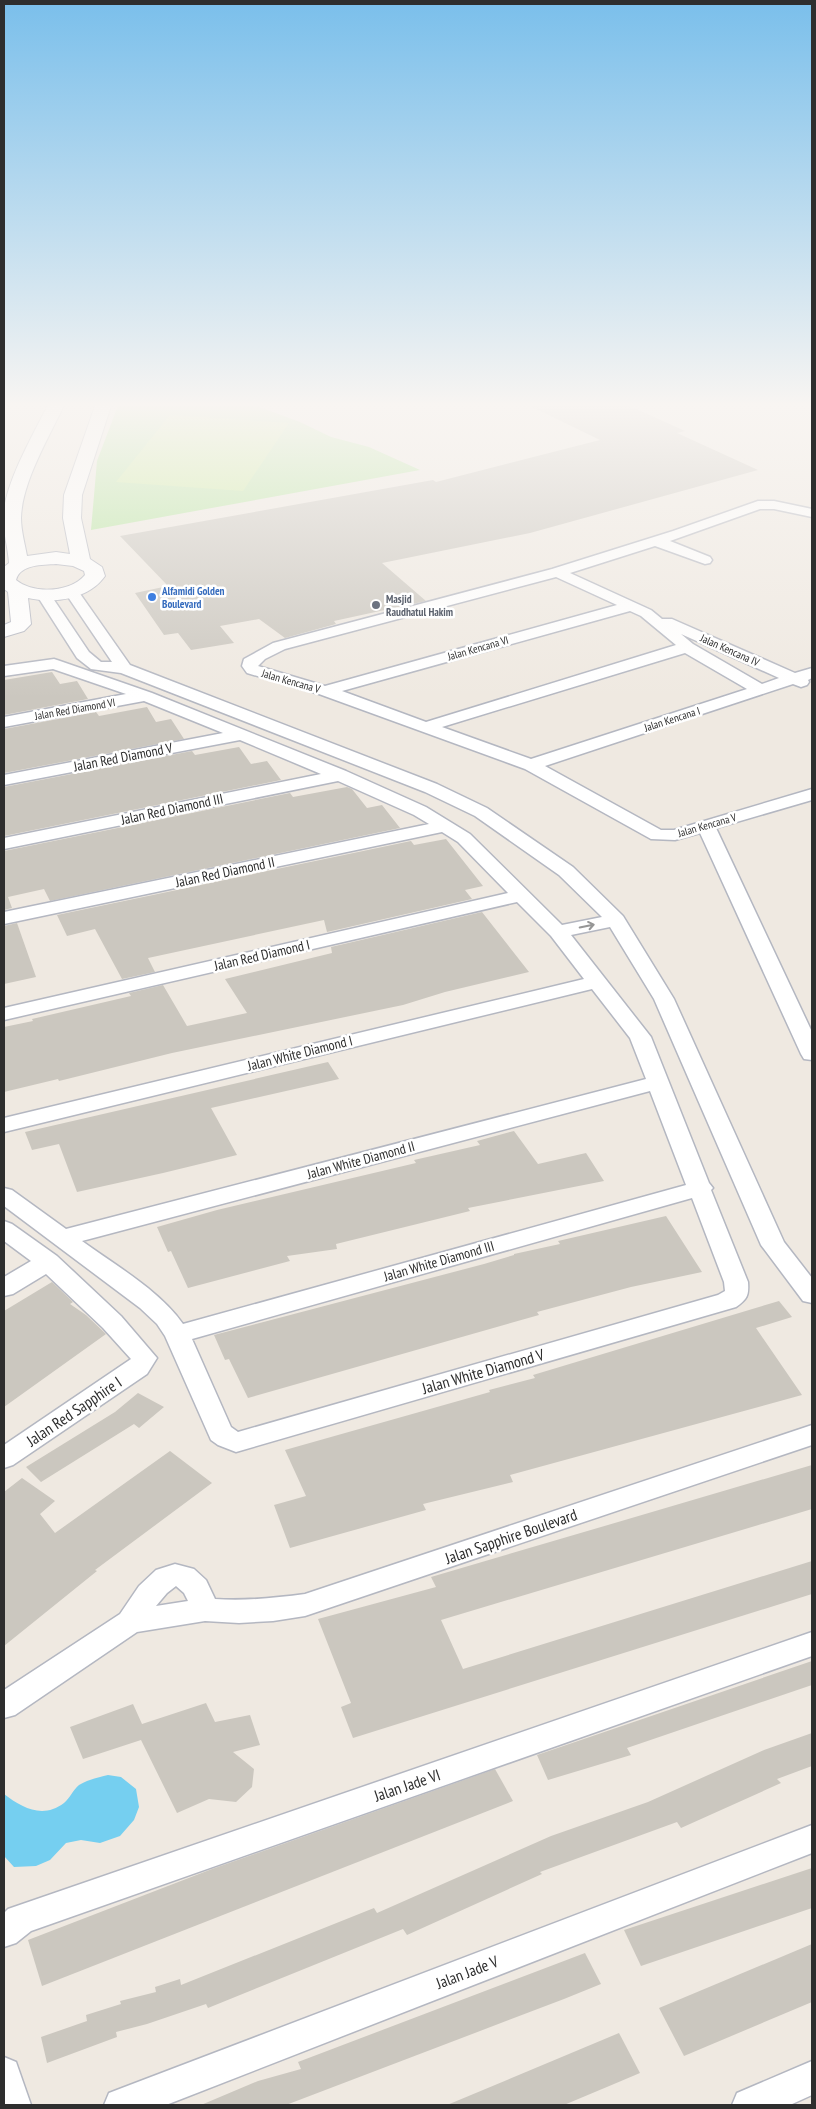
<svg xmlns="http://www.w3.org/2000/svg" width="816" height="2109" viewBox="0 0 816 2109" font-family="'PT Sans Narrow',sans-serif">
<rect width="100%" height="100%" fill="#efe9e1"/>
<path fill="#b6e59e" d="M119 403 251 404 300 422 331 437 369 447 420 470 91 530 97 461Z"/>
<path fill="#c9ec9a" d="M170 415 289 423 243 491 116 482Z"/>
<path fill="#75cff0" d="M108 1775 121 1777 136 1789 139 1807 134 1820 120 1836 100 1843 81 1840 66 1843 50 1860 36 1866 14 1867 4 1856V1794C22 1808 43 1819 64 1803 70 1798 73 1790 79 1785 87 1780 99 1777 108 1775Z"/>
<g fill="#cbc7bf">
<path d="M524 403H623L685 431 677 433 758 470 530 533 382 563 426 601 334 621 336 624 285 638 259 619 220 626 234 643 191 650 178 633 164 635 135 593 168 586 120 536 433 480 436 482 600 440Z"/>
<path d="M52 672 60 684 77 681 88 699 4 715V680Z"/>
<path d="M147 707 156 722 171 719 184 739 4 773V729L96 712 99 716Z"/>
<path d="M239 747 251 764 267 761 281 780 4 836V787L192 751 195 755Z"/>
<path d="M347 787 352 789 367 808 382 805 400 828 50 901 44 889 8 897 12 908 4 910V851L290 793 293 797Z"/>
<path d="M446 839 483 886 465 890 472 899 327 932 324 920 148 958 155 972 122 979 95 929 67 936 57 915 411 841 414 845Z"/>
<path d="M482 912 529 972 445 992 403 1005 172 1053 59 1081 58 1079 4 1092V1027L33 1021 32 1019 131 996 129 993 163 985 187 1026 247 1013 225 979 332 953 331 947Z"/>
<path d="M17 923 36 977 4 984V926Z"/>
<path d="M328 1062 339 1079 211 1108 237 1155 163 1173 77 1192 59 1144 32 1150 25 1132Z"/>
<path d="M514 1131 538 1164 586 1153 604 1181 468 1208 470 1211 336 1244 337 1249 287 1256 290 1261 188 1288 171 1251 168 1252 157 1227 217 1210 416 1163 414 1160 480 1145 477 1141Z"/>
<path d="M666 1216 702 1272 631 1287 537 1312 539 1315 248 1398 229 1359 225 1360 214 1335 484 1264 514 1255V1254L560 1244 558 1241Z"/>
<path d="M52 1282 73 1302 70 1304 86 1315 106 1334 4 1407V1311Z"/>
<path d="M779 1301 792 1317 756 1328 802 1395 510 1475 513 1482 423 1504 426 1510 290 1548 274 1505 306 1496 285 1450 490 1392 489 1390 535 1378 533 1375Z"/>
<path d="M138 1393 164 1407 139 1428 134 1424 41 1482 26 1467 115 1412Z"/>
<path d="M170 1451 212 1483 95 1570 97 1571 4 1646V1492L22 1478 55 1501 40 1514 55 1533Z"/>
<path d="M812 1465V1509L441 1620 463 1669 812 1561V1594L353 1738 341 1707 351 1703 318 1619 436 1587 431 1577Z"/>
<path d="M812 1661V1685L627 1748 631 1755 548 1780 537 1755Z"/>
<path d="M206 1703 215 1722 250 1715 260 1745 233 1752 254 1769 252 1787 236 1802 209 1799 177 1813 141 1740 83 1759 70 1727 133 1704 142 1724Z"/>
<path d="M812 1733V1766L777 1779 781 1783 681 1828 677 1822 540 1872 542 1874 407 1935 403 1929 208 2008 206 2004 147 2024 116 2032 117 2037 47 2063 41 2037 87 2021 86 2015 121 2004 120 2001 156 1992 155 1987 180 1979 181 1985 374 1908 377 1913 551 1836 648 1802 764 1750Z"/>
<path d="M495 1769 513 1801 42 1986 28 1940 212 1869Z"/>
<path d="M812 1868V1908L641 1966 624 1930Z"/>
<path d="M812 1944V2002L684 2056 659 2008Z"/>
<path d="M585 1953 601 1984 564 1999 286 2105H201L258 2081 301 2069 298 2062Z"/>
<path d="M619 2033 640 2073 614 2084 564 2105H447Z"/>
</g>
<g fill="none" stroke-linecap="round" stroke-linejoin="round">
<g stroke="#b4b7c1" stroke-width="3">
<g id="street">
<path d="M758 501H774L812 509V517L774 509H760L670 541 710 557 712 560 710 563 705 564 655 546 570 573 651 610 662 619H672L795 673 812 668V678L808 680 809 682 807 685 801 687 793 684 545 766 661 830H674L812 789V800L716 828 812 1032V1060L804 1059 801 1054 700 833 675 840 651 839 525 769 319 694 247 673 242 666 244 659 273 643 552 569 673 531ZM556 577 617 605 325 686 258 666 265 659 285 649ZM630 611 641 616 676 645 426 722 342 691ZM681 634 779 678 762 684 693 644ZM685 653 747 689 531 759 442 727Z"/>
<path d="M71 587 76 588 130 665 437 784 487 808 573 867 623 916 674 999 784 1242 812 1278V1303L803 1301 761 1245 654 999 610 927 571 935 651 1037 709 1183 713 1188 711 1190 748 1282C749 1296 747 1299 736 1307L236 1452 218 1445 211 1440 165 1336 157 1324 140 1308 4 1206V1188L12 1190 66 1229 646 1079 630 1038 592 989 4 1132V1118L584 979 551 936 517 902 4 1020V1008L508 893 458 842 442 832 4 924V912L429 824 414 815 338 781 4 849V838L321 774 240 740 4 785V775L223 733 144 701 4 727V717L126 694 53 669 4 676V666L54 659 60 661 152 693 346 771 426 807 470 834 562 925 602 917 559 875 475 816 425 792 121 673 91 669 77 658 36 594 38 591H48L89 652 101 662H112L64 591 66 588ZM650 1091 686 1185 183 1324C159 1290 115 1265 82 1241ZM692 1198 724 1282 725 1291 718 1295 238 1432 231 1427 192 1339Z"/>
<path d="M4 1221 12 1224 57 1256 121 1316 157 1358 147 1374 13 1465 4 1468V1445L131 1359 103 1328 46 1274 13 1294 4 1296V1277L31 1261 4 1241Z"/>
<path d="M812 1425V1445L305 1616 273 1621 239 1623 205 1621 137 1632 15 1715 4 1718V1690L120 1614 139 1586 156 1570 175 1564 194 1569 206 1580 215 1599C246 1601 275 1598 305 1594ZM176 1586 184 1593 188 1601 156 1606 167 1593Z"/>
<path d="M812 1632V1656L31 1931 16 1943 4 1947V1913L8 1909Z"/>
<path d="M812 1825V1853L166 2105H104L109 2093 122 2088Z"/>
<path d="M4 2057 16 2062 31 2105H4Z"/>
<path d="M812 2061V2095L790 2105H732L737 2093Z"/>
</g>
</g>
<g stroke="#b4b7c1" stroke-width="2">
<path id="secondary" d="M49 403H65C50 436 22 481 21 518 21 531 25 544 27 556L56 552 70 554 63 518 64 495 96 403H112L82 495 81 518 90 559 102 567 105 576C89 599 55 604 28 598L31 624 24 631 4 637V625L11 622 8 592 4 589V567L9 563C8 545 1 527 4 509 9 476 34 433 49 403ZM56 564 73 566 84 571 85 575C70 593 33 594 16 580 20 564 43 565 56 564Z"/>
</g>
<use href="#street" fill="#fff" fill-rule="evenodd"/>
<use href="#secondary" fill="#fff" fill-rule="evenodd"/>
</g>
<defs><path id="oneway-shaft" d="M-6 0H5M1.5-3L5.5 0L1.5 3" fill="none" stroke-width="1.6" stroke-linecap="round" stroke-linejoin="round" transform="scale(1.25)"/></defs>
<use stroke="#969696" href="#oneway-shaft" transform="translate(587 926) rotate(-12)"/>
<linearGradient id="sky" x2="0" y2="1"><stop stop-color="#7abfeb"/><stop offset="0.58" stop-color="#f8f5f2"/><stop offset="1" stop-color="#f8f5f2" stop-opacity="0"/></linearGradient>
<rect width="816" height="698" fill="url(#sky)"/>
<circle fill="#3f7fe0" stroke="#fff" stroke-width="2" cx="152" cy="597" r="5"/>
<circle fill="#6b7280" stroke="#fff" stroke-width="2" cx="376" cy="605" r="5"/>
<g text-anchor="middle" stroke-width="5" stroke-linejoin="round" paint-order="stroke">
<g font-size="11" font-weight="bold" fill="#366cbe" stroke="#fff" text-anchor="start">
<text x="162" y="595">Alfamidi Golden<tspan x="162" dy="13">Boulevard</tspan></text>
</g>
<g font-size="11" font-weight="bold" fill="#5b616d" stroke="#fff" text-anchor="start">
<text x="386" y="603">Masjid<tspan x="386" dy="13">Raudhatul Hakim</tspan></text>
</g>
<g font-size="11" fill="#2e2e2e" stroke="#fff">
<text transform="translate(478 648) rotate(-16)" y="4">Jalan Kencana VI</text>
<text transform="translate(730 650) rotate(24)" y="4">Jalan Kencana IV</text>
<text transform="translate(291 681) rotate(16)" y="4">Jalan Kencana V</text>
<text transform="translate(75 709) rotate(-10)" y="4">Jalan Red Diamond VI</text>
<text transform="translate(672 719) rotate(-18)" y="4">Jalan Kencana I</text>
<text transform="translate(707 825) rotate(-16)" y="4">Jalan Kencana V</text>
</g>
<g font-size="14" fill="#2e2e2e" stroke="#fff">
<text transform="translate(123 757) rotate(-11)" y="5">Jalan Red Diamond V</text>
<text transform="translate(172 809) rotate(-12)" y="5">Jalan Red Diamond III</text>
<text transform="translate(225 872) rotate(-12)" y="5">Jalan Red Diamond II</text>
<text transform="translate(262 955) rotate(-13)" y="5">Jalan Red Diamond I</text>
<text transform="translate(300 1053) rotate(-14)" y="5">Jalan White Diamond I</text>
<text transform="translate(361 1160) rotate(-15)" y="5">Jalan White Diamond II</text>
<text transform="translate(439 1261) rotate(-16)" y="5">Jalan White Diamond III</text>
</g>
<g font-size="16" fill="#2e2e2e" stroke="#fff">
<text transform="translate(483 1371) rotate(-16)" y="6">Jalan White Diamond V</text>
<text transform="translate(74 1411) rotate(-34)" y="6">Jalan Red Sapphire I</text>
<text transform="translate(511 1536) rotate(-19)" y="6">Jalan Sapphire Boulevard</text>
<text transform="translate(407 1785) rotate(-19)" y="6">Jalan Jade VI</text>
<text transform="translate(467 1972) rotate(-21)" y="6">Jalan Jade V</text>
</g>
</g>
<rect width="816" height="2109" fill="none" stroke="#2e2e2e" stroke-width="10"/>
</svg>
